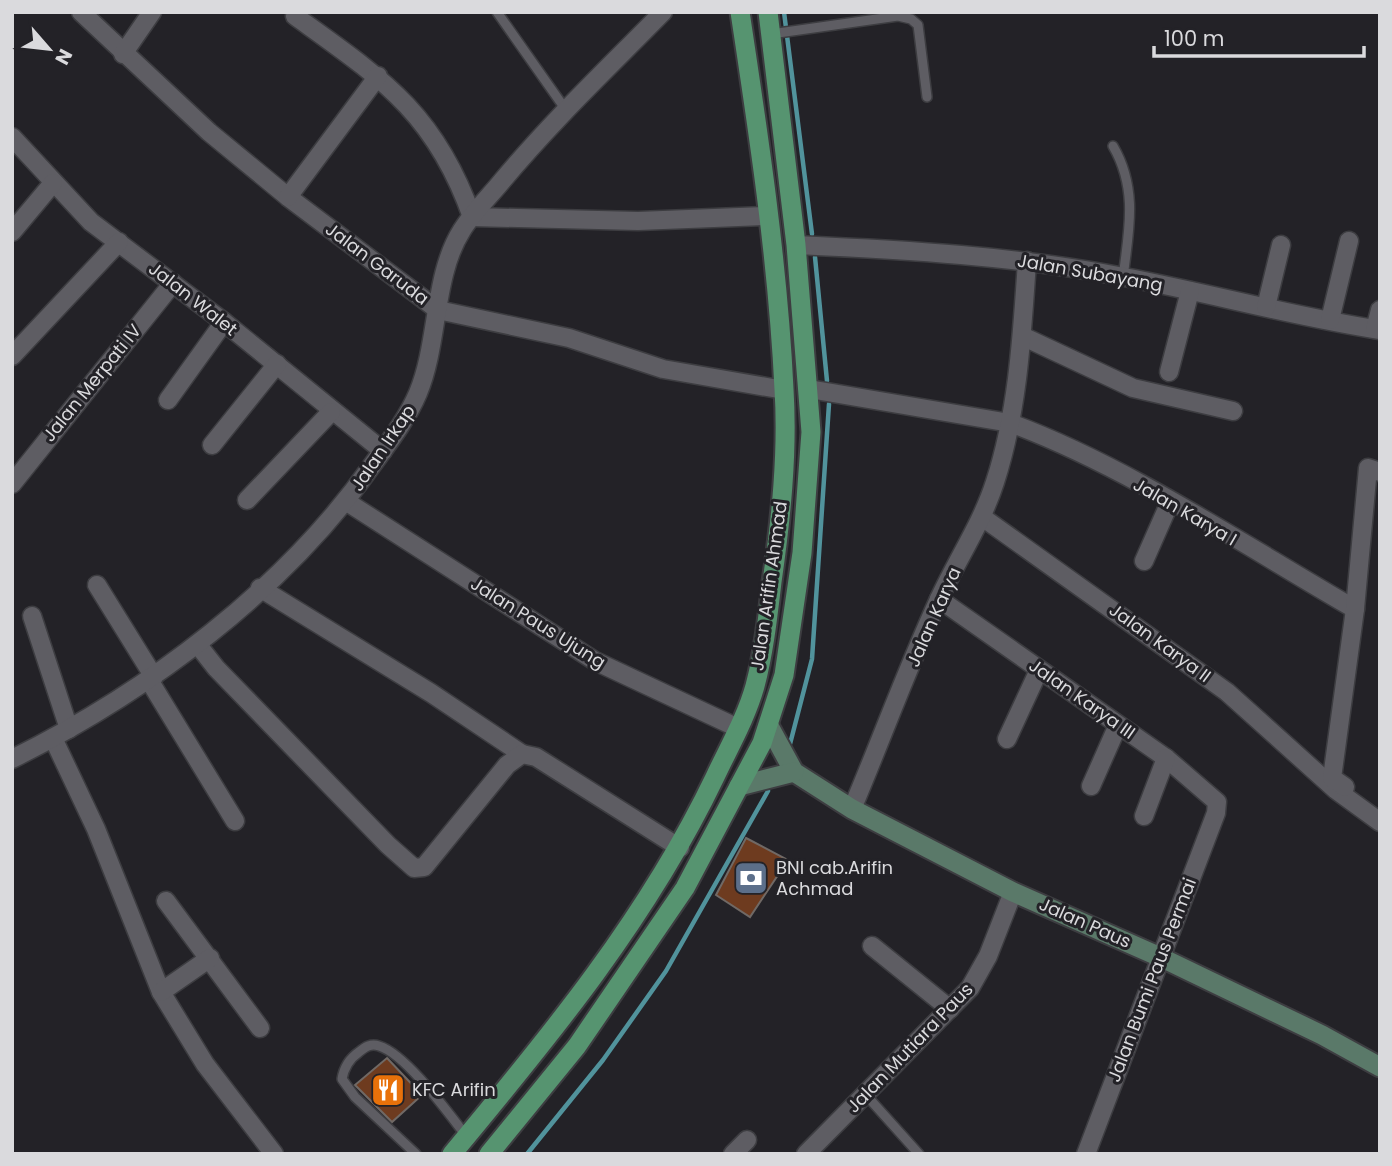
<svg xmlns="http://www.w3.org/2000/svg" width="1392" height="1166" viewBox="0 0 1392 1166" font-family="Poppins,sans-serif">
<rect width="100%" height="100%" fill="#232227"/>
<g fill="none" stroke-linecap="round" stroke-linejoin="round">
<g stroke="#51939c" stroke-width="4.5">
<path d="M784 12 812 234"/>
<path d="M815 257 827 381"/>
<path d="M790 744 812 659 829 404"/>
<path d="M527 1154 603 1060 666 971 768 791"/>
</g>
</g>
<g fill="#6e3b1f" stroke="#706965" stroke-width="2">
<path d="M746 838 788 860 750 917 716 895Z"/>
<path d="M387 1058 422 1095 392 1122 355 1085Z"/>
</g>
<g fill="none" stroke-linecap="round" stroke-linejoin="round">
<g stroke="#3d3d41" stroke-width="12">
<g id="service">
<path d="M497 12 566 110"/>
<path d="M771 34 898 16 911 19 918 25 927 97"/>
<path d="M1113 146C1138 189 1129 230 1123 277"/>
<path d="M866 1095 919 1154"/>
<path d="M416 1154 355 1097 342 1079C344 1067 349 1059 359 1052 365 1047 371 1043 379 1046 406 1054 449 1114 467 1137"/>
</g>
</g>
<g stroke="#3d3d41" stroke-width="21">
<g id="minor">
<path d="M81 12 209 132 288 197 438 310 569 338 663 369 784 390"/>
<path d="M295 16C381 78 435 112 472 217L638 221 767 216"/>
<path d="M123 54 152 12"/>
<path d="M12 137 91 222 224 322 383 451"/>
<path d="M288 197 378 76"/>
<path d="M12 232 53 183"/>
<path d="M796 245C907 250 1016 256 1124 277 1210 293 1294 317 1380 330"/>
<path d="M1266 307 1281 245"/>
<path d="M1330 320 1349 241"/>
<path d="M1375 329 1380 310"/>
<path d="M1022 336 1133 388 1233 411"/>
<path d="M12 356 119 242"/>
<path d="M1169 372 1190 291"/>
<path d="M809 389 1010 423C1127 466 1247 547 1355 609"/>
<path d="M168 400 224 322"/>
<path d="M212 445 277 364"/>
<path d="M12 484 173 283"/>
<path d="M247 500 331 412"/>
<path d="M347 502 595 661 738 728"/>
<path d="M982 517 1227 692 1336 790 1380 822"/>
<path d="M1144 561 1170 502"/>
<path d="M97 585 154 677"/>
<path d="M260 588 431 693 522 754"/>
<path d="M939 599 1166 758 1217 802 1216 813 1086 1154"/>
<path d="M32 616 69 729"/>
<path d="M198 645 216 668 388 845 414 868 424 867 507 765 522 754 536 757 680 848"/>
<path d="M149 680 235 821"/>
<path d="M53 738 96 829 161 992 205 1064 274 1154"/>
<path d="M1007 739 1039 670"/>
<path d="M12 759C149 691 284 590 373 464 389 442 407 419 418 393 439 343 433 275 462 230 473 212 489 197 502 181 552 121 608 68 663 12"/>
<path d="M1091 786 1118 725"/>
<path d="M1345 787 1332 778 1355 609 1368 468 1380 472"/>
<path d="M852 809C882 738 908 666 940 597 958 558 982 523 995 482 1018 411 1022 335 1027 261"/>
<path d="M1144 816 1166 758"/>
<path d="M166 901 260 1028"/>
<path d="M872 946 950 1009"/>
<path d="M161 992 210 958"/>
<path d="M733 1154 747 1140"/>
<path d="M806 1154 970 988 988 956 1013 892"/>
</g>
</g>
<g stroke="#3d3d41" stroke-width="23">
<g id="secondary">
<path d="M769 726 794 772 852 809 1013 892 1160 957 1322 1035 1380 1067"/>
<path d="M739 786 794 772"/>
</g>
</g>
<g stroke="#3d3d41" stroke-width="23">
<g id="primary">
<path d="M452 1154C551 1035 648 917 715 777 729 747 746 718 755 686 764 652 768 616 772 582 781 519 788 453 784 389 778 263 759 137 740 12"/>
<path d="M489 1154 577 1046 685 888 762 743 784 675 802 553 811 432 796 245 768 12"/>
</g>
</g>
<use href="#service" stroke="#5e5d63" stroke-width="9"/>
<use href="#minor" stroke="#5e5d63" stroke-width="18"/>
<use href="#secondary" stroke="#5a7969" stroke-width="19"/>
<use href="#primary" stroke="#569470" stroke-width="19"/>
</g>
<defs>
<g id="bank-square" transform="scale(1.75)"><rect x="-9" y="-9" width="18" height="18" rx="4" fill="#5c6f8a" stroke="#232227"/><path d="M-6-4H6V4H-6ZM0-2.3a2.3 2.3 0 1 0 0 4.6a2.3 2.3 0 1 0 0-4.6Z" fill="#fff"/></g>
<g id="restaurant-square" transform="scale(1.75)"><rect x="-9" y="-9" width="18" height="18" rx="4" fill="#e8710a" stroke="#232227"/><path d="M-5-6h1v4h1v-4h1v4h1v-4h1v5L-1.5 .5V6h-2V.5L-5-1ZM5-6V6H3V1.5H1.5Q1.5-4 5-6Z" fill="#fff"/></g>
</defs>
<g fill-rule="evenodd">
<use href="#bank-square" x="751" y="878"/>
<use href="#restaurant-square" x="388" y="1090"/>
</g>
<g text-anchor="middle" stroke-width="6" stroke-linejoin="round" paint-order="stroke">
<g font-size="18" fill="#dadadd" stroke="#232227">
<text transform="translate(377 264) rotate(37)" y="6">Jalan Garuda</text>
<text transform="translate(1090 273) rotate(10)" y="6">Jalan Subayang</text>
<text transform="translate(193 299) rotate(38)" y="6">Jalan Walet</text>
<text transform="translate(92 383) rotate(-51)" y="6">Jalan Merpati IV</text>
<text transform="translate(383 448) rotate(-56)" y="6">Jalan Irkap</text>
<text transform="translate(1185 512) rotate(30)" y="6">Jalan Karya I</text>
<text transform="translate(769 586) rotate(-82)" y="6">Jalan Arifin Ahmad</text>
<text transform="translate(934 617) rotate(-66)" y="6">Jalan Karya</text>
<text transform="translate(538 623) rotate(32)" y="6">Jalan Paus Ujung</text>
<text transform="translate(1160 643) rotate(36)" y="6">Jalan Karya II</text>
<text transform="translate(1082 699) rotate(35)" y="6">Jalan Karya III</text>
<text transform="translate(1085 923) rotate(24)" y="6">Jalan Paus</text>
<text transform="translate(1152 980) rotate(-69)" y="6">Jalan Bumi Paus Permai</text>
<text transform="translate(910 1048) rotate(-46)" y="6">Jalan Mutiara Paus</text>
</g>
<g font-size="18" fill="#dadadd" stroke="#232227" text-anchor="start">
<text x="776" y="874">BNI cab.Arifin<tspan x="776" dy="21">Achmad</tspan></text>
<text x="412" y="1096">KFC Arifin</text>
</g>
</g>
<rect width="1392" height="1166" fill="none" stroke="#dadadd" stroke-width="28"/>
<g transform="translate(49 49) rotate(118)" stroke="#232227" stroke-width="5" paint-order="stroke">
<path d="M0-5L12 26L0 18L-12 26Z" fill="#dadadd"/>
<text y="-10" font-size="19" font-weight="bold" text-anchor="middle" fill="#dadadd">N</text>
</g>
<path d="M1154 46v10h210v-10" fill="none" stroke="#dadadd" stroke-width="3.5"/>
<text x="1164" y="46" font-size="21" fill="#dadadd" stroke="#232227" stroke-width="5" paint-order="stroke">100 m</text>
</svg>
